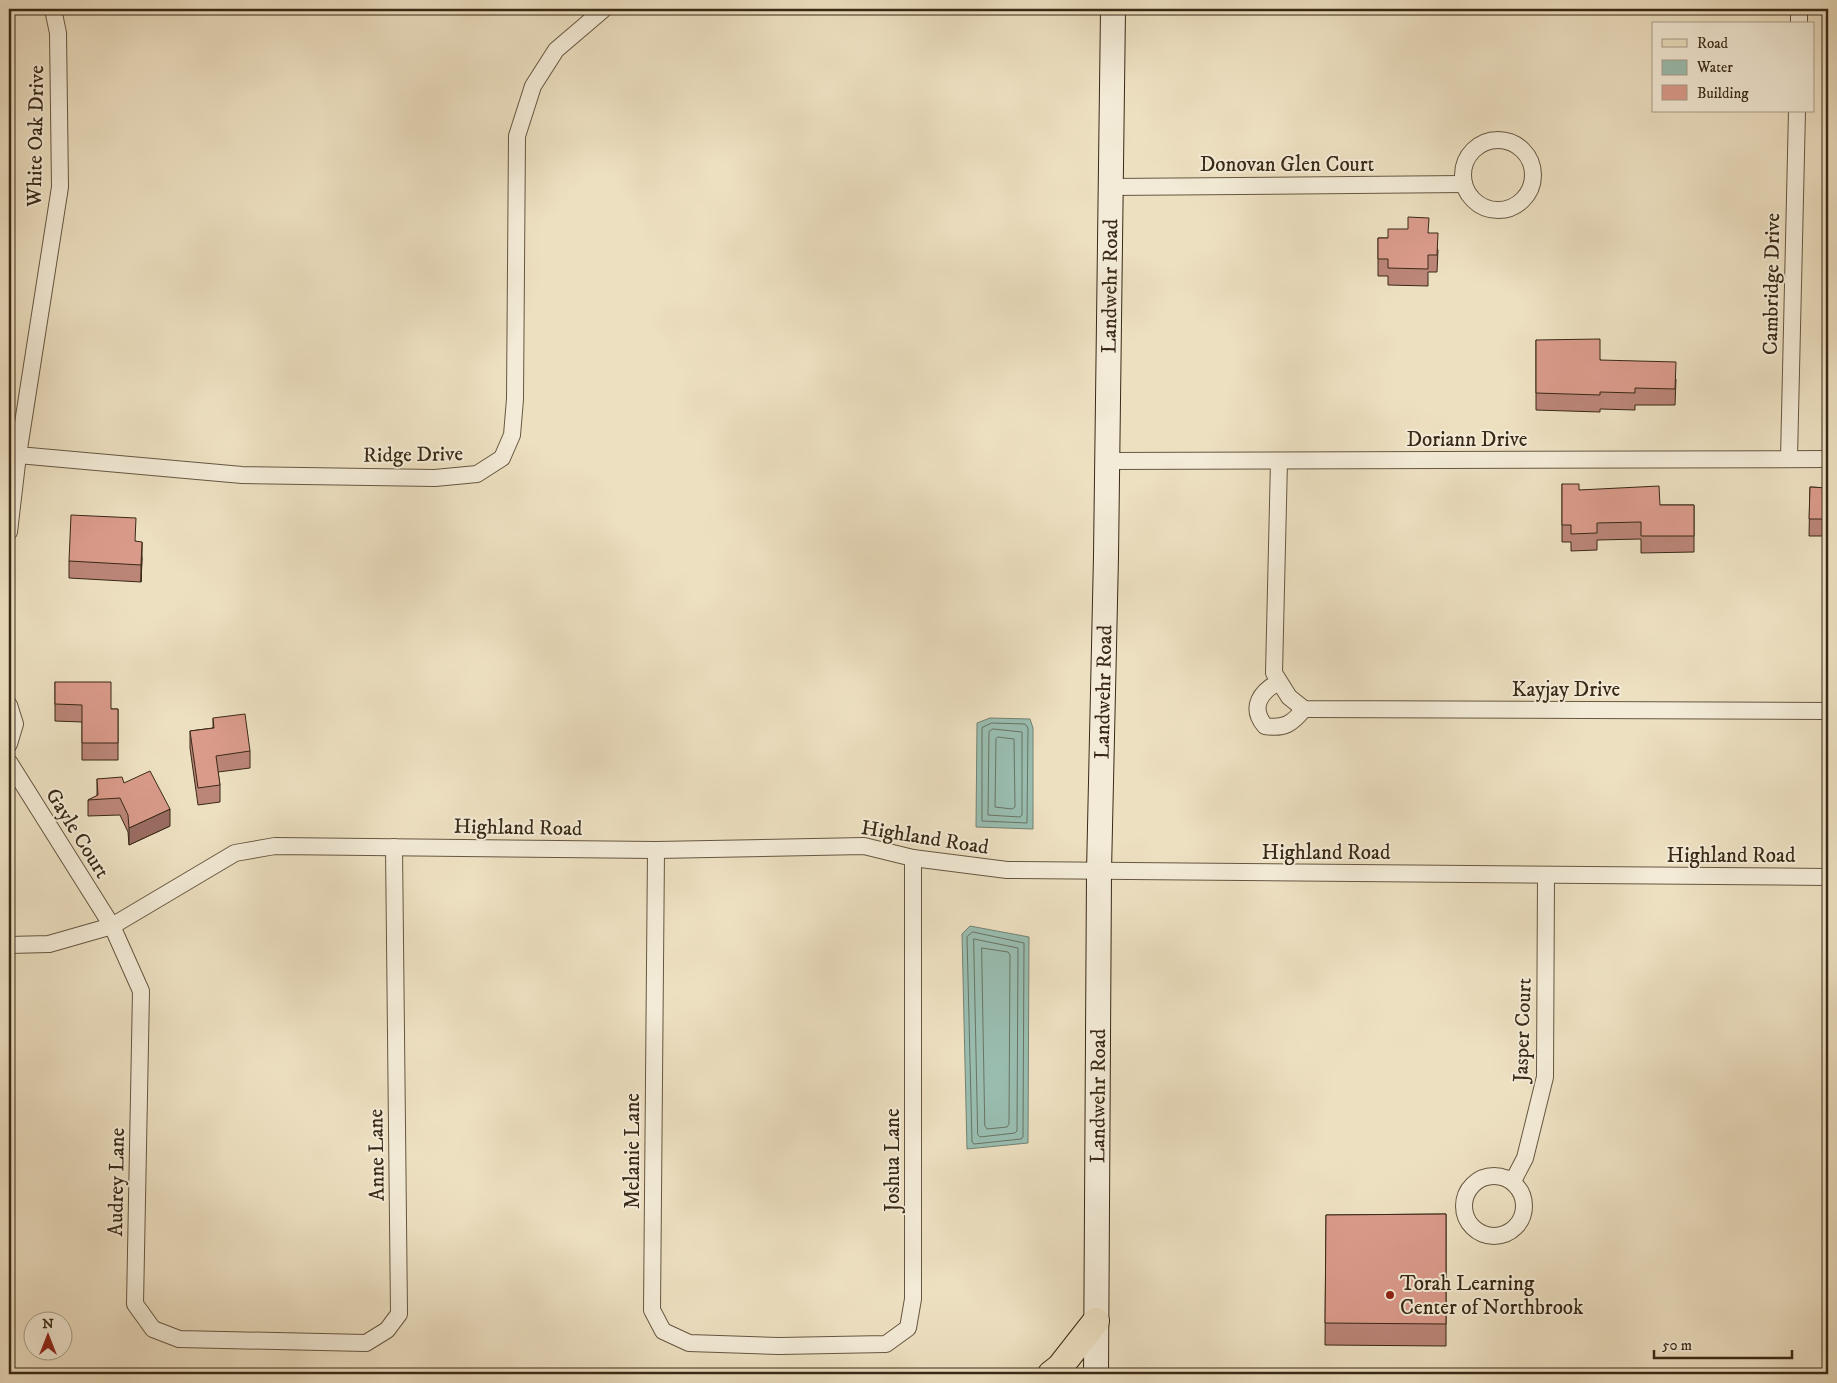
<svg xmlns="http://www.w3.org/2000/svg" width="1837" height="1383" viewBox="0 0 1837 1383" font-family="'IM FELL DW Pica',serif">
<rect width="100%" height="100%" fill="#ede0c1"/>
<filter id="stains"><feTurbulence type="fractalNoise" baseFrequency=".004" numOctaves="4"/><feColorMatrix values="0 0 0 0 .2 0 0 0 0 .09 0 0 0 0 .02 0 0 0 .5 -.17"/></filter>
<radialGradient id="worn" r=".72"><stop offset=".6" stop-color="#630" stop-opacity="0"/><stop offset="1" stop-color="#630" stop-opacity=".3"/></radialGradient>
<g fill="#99bdb0" stroke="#738272">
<path d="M990 718 1030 719 1033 728V829L976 827 977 723Z"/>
<path d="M970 926 1029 937 1028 1143 967 1149 962 934Z"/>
</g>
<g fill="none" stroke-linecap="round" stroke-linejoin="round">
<g stroke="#697363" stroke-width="1">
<path d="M992 723 1025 724 1028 728 1027 823 982 821V728Z"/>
<path d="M993 729 1022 732V815L1020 817 988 815 989 732Z"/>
<path d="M998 737 1014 739 1015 807 1012 809 995 807 996 739Z"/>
<path d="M973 932 1024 943 1023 1137 1021 1139 974 1144 972 1142 967 937Z"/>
<path d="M974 939 1018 948 1017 1131 1015 1133 980 1137 978 1135Z"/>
<path d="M982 948 1008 952 1010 955 1009 1124 1007 1127 987 1129 985 1126Z"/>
</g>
<g stroke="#665741" stroke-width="18">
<g id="minor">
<path d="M1799 24V9"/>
<circle cx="1498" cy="175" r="35"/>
<path d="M1111 187 1464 184"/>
<path d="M18 455 242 475 435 478 477 474 502 458 512 435 515 399 517 136 533 86 556 50 604 9"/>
<path d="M1789 458 1797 111"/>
<path d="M1107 461 1828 459"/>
<path d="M1279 461 1274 673 1289 697 1304 709 1828 711"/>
<path d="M9 532 18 455 60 187 58 33 53 9"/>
<path d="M1279 682C1261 691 1249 707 1265 726 1284 729 1292 724 1304 709"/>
<path d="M9 705 15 724 9 744"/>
<path d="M9 762 112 926 141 991 135 1304 153 1329 179 1339 366 1343 387 1330 399 1314 394 847"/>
<path d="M656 850 652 1310 663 1331 689 1343 779 1346 886 1344 908 1328 913 1299V858"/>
<path d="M9 945 49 944 112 926 235 853 275 846 656 850 864 846 913 858 1007 870 1828 877"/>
<circle cx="1494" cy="1206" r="30"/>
<path d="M1513 1181 1525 1158 1545 1077 1546 875"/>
</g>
</g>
<g stroke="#392916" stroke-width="26">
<g id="secondary">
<path id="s1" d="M1096 1374 1099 872 1106 556 1113 9"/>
</g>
</g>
<g stroke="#392916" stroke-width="28">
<path id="primary" d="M1051 1374 1060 1367 1096 1321"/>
</g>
<use href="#minor" stroke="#f3ebd7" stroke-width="16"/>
<use href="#secondary" stroke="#f3ebd7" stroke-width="24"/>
<use href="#primary" stroke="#ede0c1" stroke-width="26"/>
</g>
<g fill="#bb8578" stroke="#392916">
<path d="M1429 233 1438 250 1437 272H1428V286L1388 285V276H1378V238H1388Z"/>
<path d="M1536 340 1600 360 1676 379 1675 405H1635V410L1600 409V412L1536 410Z"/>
<path d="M1562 484 1579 490 1660 505H1694V552L1641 553V539L1597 540V550L1571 551V542H1562Z"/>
<path d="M1810 487 1828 488V536H1809Z"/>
<path d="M136 541 142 558 141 582 69 578V561Z"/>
<path d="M55 682 111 709H118V760H82V722L55 721Z"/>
<path d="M213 718 250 751V768L218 772 220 785V802L198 805 190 748V731L213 728Z"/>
<path d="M97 779 124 783 170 826 129 845 128 832 120 815 88 816V800L97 796Z"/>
<path d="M1446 1214V1346L1325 1345 1326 1215Z"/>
</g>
<g fill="#996c61" stroke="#392916">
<path d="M142 542V558L141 582V565Z"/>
<path d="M170 809V826L129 845V828Z"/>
</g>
<g fill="#da9b8b" stroke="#392916">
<path d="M1408 217 1429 218 1428 233H1438L1437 255H1428V269L1388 268V259H1378V238H1388V229H1408Z"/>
<path d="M1600 339V360L1676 362 1675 389 1635 388V393L1600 392V395L1536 393V340Z"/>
<path d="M1562 484H1579V490L1659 486 1660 505H1694V536H1641V522L1597 523V533L1571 534V525H1562Z"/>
<path d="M1810 487 1828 488V519H1809Z"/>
<path d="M71 515 136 518 135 541 142 542 141 565 69 561Z"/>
<path d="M55 682H111V709H118V743H82V705L55 704Z"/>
<path d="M245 714 250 751 216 756 220 785 198 788 190 731 214 728 213 718Z"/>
<path d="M150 771 170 809 129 828 128 815 120 798 88 800 98 795 97 779 122 777 124 783Z"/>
<path d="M1446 1214V1324L1325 1323 1326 1215Z"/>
</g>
<circle fill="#8f2418" stroke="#f3ebd7" stroke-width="2" cx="1390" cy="1295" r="5"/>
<g text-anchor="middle" stroke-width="4" stroke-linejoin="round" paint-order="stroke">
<g font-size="21" fill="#392916" stroke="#f3ebd7">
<text transform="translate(35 136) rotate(-89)" y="7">White Oak Drive</text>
<text x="1287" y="171">Donovan Glen Court</text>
<text transform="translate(1771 284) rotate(-89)" y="7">Cambridge Drive</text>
<text dy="7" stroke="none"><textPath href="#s1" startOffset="1088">Landwehr Road</textPath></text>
<text x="1467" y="446">Doriann Drive</text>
<text transform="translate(413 454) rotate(-1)" y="7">Ridge Drive</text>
<text x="1566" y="696">Kayjay Drive</text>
<text dy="7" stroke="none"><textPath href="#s1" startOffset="682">Landwehr Road</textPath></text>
<text transform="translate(518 827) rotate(1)" y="7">Highland Road</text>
<text transform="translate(78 833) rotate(58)" y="7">Gayle Court</text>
<text transform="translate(925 837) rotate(9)" y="7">Highland Road</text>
<text x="1326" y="859">Highland Road</text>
<text x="1731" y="862">Highland Road</text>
<text transform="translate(1522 1030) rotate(-88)" y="7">Jasper Court</text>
<text dy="7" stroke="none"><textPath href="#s1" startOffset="278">Landwehr Road</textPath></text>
<text transform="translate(632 1151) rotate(-90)" y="7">Melanie Lane</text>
<text transform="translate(376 1155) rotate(-91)" y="7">Anne Lane</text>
<text transform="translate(892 1160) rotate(-90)" y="7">Joshua Lane</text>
<text transform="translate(116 1182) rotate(-89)" y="7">Audrey Lane</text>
</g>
<g font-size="21" fill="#392916" stroke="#f3ebd7" text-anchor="start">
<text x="1400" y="1290">Torah Learning<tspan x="1400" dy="24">Center of Northbrook</tspan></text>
</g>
</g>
<rect width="1837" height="1383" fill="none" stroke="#ede0c1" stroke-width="30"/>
<rect x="10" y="10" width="1817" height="1363" fill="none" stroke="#392916" stroke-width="2.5"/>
<rect x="15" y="15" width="1807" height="1353" fill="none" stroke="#392916"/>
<rect x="1652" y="22" width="162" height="90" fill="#f3ebd7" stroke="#a99d8a"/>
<rect x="1662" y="39" width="25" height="8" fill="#ede0c1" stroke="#a99d8a"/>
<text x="1697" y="48" font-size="15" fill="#392916">Road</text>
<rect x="1662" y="60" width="25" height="15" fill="#99bdb0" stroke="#a99d8a"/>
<text x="1697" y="72" font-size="15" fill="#392916">Water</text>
<rect x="1662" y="85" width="25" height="15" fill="#da9b8b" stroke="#a99d8a"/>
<text x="1697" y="98" font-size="15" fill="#392916">Building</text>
<g transform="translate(48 1336)"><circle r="24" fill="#f3ebd7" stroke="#a99d8a"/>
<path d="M0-4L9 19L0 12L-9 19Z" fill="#8f2418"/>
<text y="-8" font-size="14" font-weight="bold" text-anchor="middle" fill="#392916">N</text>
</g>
<path d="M1654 1350v8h138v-8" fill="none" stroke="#392916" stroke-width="2.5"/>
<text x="1662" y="1350" font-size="15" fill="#392916" stroke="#f3ebd7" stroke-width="4" paint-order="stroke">50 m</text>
<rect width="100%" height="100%" filter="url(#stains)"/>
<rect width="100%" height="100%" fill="url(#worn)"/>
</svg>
